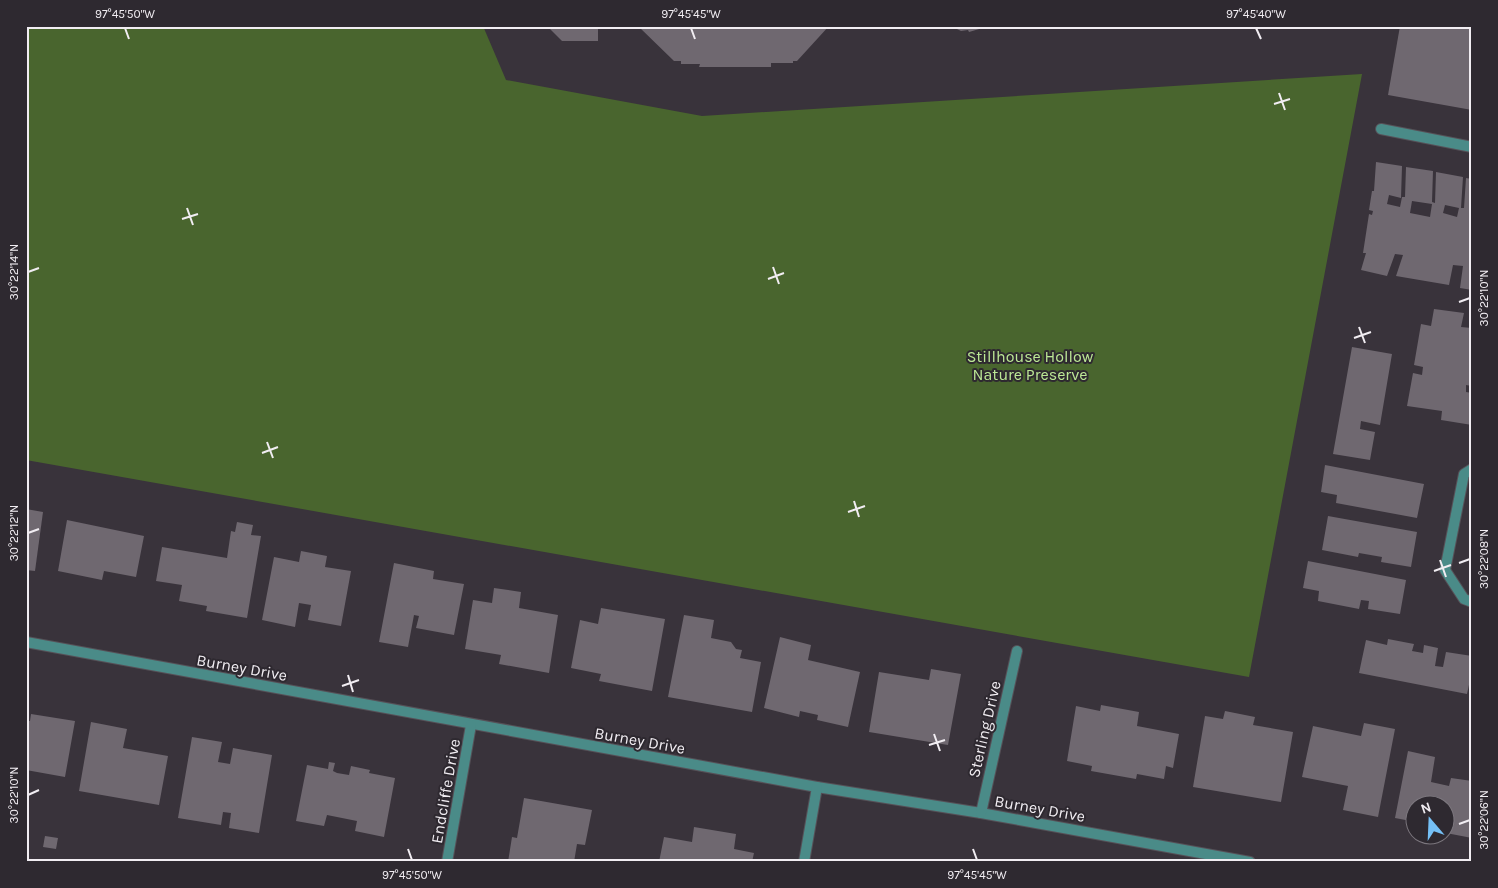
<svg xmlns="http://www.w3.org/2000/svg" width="1498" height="888" viewBox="0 0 1498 888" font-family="Karla,sans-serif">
<rect width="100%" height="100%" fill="#39333b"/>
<path fill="#49652e" d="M26 26H483L506 80 702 116 1362 74 1249 677 26 460Z"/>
<g fill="#6f6870" fill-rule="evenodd">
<path d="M547 26H598V41H562Z"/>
<path d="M638 26H829L797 61H793V63H771V67H699L700 64H681V61H674Z"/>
<path d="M951 26H986V27L969 32 968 30 961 31Z"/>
<path d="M1400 26H1472V110L1388 95Z"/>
<path d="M1376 162 1402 166 1401 198 1389 195 1387 204 1400 207 1402 197H1405L1406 167 1433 171 1432 202 1435 203 1436 172 1463 177 1461 208H1464L1466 178 1472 179V214L1470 224H1472V290L1460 288 1463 266 1453 265 1449 285 1396 276 1403 255 1395 254 1387 276 1361 270 1366 253H1363L1369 214 1372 215 1373 211 1369 210 1372 191H1374ZM1412 201 1432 204 1430 217 1410 213ZM1445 205 1459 208 1457 217 1443 213Z"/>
<path d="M1434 309 1464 313 1461 327 1472 328V386L1466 385V392L1472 393V425L1441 420 1442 411 1407 406 1413 373 1422 375 1423 367 1414 365 1421 324 1431 326Z"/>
<path d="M1352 347 1392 354 1380 425 1361 421 1360 429 1375 432 1370 460 1333 454Z"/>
<path d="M1325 465 1424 484 1417 518 1336 503 1337 495 1321 492Z"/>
<path d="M26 509 43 512 35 571 26 570Z"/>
<path d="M1328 516 1417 532 1411 567 1381 562 1382 557 1359 553 1358 557 1322 550Z"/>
<path d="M67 520 144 536 136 577 104 571 102 580 58 571Z"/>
<path d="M237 522 253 525 251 535 261 536 247 618 206 611 207 606 179 601 182 585 156 581 162 547 227 558 231 531 235 532Z"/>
<path d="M301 551 327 556 325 567 351 571 341 626 308 620 311 605 299 603 295 627 262 620 274 557 299 562Z"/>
<path d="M1308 561 1406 580 1400 614 1368 609 1369 601 1361 600 1359 609 1318 601 1319 591 1303 588Z"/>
<path d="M394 563 434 571 433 579 464 584 454 635 416 628 419 616 414 615 408 647 379 642Z"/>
<path d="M494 588 521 592 519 608 558 615 549 673 499 664 501 655 465 649 473 600 492 603Z"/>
<path d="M601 608 665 619 652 691 599 681 601 674 571 668 580 620 598 624Z"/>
<path d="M684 615 714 620 711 638 731 642 736 649 742 650 740 658 761 662 752 712 668 697Z"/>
<path d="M780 637 811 645 808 660 860 672 848 727 817 720 818 715 800 711 799 717 764 708Z"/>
<path d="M1388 639 1414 644 1412 651 1423 653 1424 645 1438 648 1435 666 1443 667 1446 652 1472 656V671L1467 694 1359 673 1366 640 1387 645Z"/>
<path d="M931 669 961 674 948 745 869 732 879 672 929 680Z"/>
<path d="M1101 705 1139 712 1137 726 1179 734 1173 768 1166 766 1164 779 1137 774 1136 779 1091 771 1092 766 1067 761 1076 706 1100 711Z"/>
<path d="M1225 711 1255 717 1253 725 1293 732 1281 802 1193 787 1205 716 1223 719Z"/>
<path d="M31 714 75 721 65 777 26 770V721H30Z"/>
<path d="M91 722 127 729 123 748 168 756 159 805 79 791Z"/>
<path d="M1364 723 1395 729 1378 817 1343 810 1348 786 1302 777 1313 726 1361 736Z"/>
<path d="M192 737 222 742 218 762 230 764 233 748 272 755 259 833 229 828 231 813 223 812 221 825 178 818Z"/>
<path d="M1408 751 1435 757 1431 782 1449 786 1451 778 1472 781V838L1446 833V806H1416V822L1395 818Z"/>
<path d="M329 762 335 763 333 771 337 773 349 775 351 766 370 770 369 773 395 778 384 837 355 831 357 821 327 815 324 826 296 821 307 765 328 769Z"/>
<path d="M524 798 592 810 585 845 577 844 574 862H508L512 837 517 838Z"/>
<path d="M694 827 736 834 734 849 754 853 752 862H659L664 837 692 842Z"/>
<path d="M45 836 58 838 56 849 43 847Z"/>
</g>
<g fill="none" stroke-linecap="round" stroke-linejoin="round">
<g stroke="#565158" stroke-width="12">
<path id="lane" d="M1472 469 1464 474 1445 570 1464 599 1472 602"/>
</g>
<g stroke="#565158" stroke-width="12">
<g id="street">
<path d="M1381 129 1472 147"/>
<path d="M26 642 817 787 981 813 1250 862"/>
<path d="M981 813 1017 651"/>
<path d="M447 862 471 725"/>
<path d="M804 862 817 787"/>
</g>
</g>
<use href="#lane" stroke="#4a8b88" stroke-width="10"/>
<use href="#street" stroke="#4a8b88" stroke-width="10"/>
</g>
<path fill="none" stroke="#f1edf2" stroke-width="2" d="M125 28 129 39M691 28 695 39M1256 28 1261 39M1279 93 1285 110M1274 104 1290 99M187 208 193 225M182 219 198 214M773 267 779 284M28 272 39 268M768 279 784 273M1459 302 1470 298M1359 327 1365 343M1354 338 1371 332M267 442 273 458M262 453 278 447M854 501 859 517M848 512 865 506M28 533 39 529M1440 560 1446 577M1459 563 1470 559M1434 571 1451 565M348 675 353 692M342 686 359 680M934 734 940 751M929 745 945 740M28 795 39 790M1459 824 1470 820M408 849 412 860M973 849 977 860"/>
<g text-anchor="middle" stroke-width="4" stroke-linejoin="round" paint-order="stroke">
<g font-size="16" fill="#bce895" stroke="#2e2930">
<text x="1030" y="362">Stillhouse Hollow<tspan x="1030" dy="18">Nature Preserve</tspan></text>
</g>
<g font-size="16" fill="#f1edf2" stroke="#2e2930">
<text transform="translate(242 667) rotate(10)" y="6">Burney Drive</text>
<text transform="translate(984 729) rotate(-77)" y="6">Sterling Drive</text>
<text transform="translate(640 740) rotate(10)" y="6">Burney Drive</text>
<text transform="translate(445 791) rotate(-80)" y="6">Endcliffe Drive</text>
<text transform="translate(1040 808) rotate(10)" y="6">Burney Drive</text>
</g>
</g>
<rect width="1498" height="888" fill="none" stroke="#2e2930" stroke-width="55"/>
<g transform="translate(1430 820) rotate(341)"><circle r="24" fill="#2e2930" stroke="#7c777e"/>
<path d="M0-4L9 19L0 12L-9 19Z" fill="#75c0f6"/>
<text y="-8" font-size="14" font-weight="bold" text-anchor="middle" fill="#f1edf2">N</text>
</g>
<rect x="28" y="28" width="1442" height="832" fill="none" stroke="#f1edf2" stroke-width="2"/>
<g font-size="12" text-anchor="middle" fill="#f1edf2">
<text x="125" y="18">97°45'50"W</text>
<text x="691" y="18">97°45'45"W</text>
<text x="1256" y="18">97°45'40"W</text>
<text transform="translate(14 272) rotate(-90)" y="4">30°22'14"N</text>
<text transform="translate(1484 298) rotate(-90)" y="4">30°22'10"N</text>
<text transform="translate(14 533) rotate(-90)" y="4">30°22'12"N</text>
<text transform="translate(1484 559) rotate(-90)" y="4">30°22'08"N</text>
<text transform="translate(14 795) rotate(-90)" y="4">30°22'10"N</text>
<text transform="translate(1484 820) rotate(-90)" y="4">30°22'06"N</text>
<text x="412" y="879">97°45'50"W</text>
<text x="977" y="879">97°45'45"W</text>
</g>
</svg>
